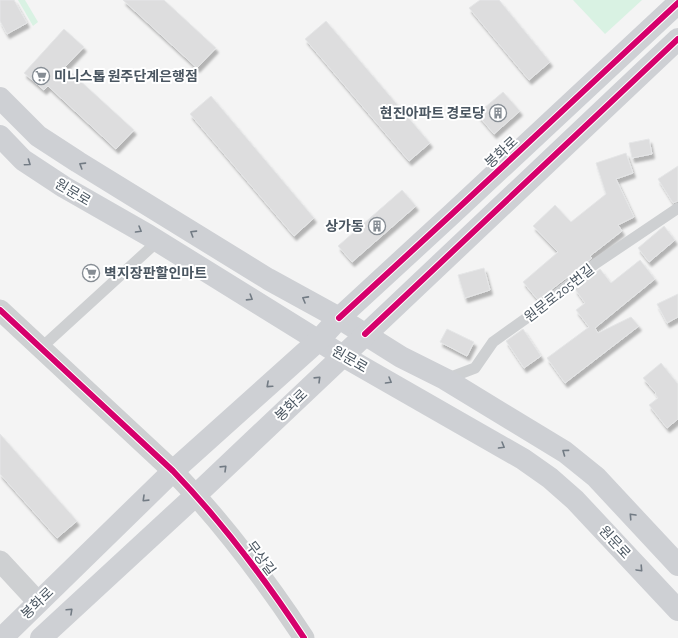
<svg xmlns="http://www.w3.org/2000/svg" width="678" height="638" viewBox="0 0 678 638" font-family="'Alegreya Sans','Noto Sans KR',sans-serif">
<defs>
<filter id="shadow"><feDropShadow dx="2.5" dy="4.5" stdDeviation="1" flood-color="#0004"/></filter>
</defs>
<rect width="100%" height="100%" fill="#f4f4f4"/>
<g fill="#d9f2e3">
<path d="M18 0H25L38 22 33 26Z"/>
<path d="M573 0H642L605 34Z"/>
</g>
<g fill="#ddddde" stroke="#e5e6e7" filter="url(#shadow)">
<path d="M0 0H14L27 23 7 34 0 21Z"/>
<path d="M123 0H164L216 48 197 68Z"/>
<path d="M480 0H499L550 62 529 80 469 8Z"/>
<path d="M326 21 430 143 409 161 305 39Z"/>
<path d="M64 29 84 47 65 67 134 130 116 149 48 86 44 90 24 73Z"/>
<path d="M503 92 520 111 494 134 477 114Z"/>
<path d="M211 96 314 218 294 236 190 114Z"/>
<path d="M649 139 652 154 632 158 629 143Z"/>
<path d="M626 153 633 173 616 179 634 217 618 225 622 231 590 256 592 258 538 300 523 282 558 252 533 226 555 205 571 222 606 194 596 163Z"/>
<path d="M678 166V201L673 203 658 179Z"/>
<path d="M402 190 416 206 352 262 338 246Z"/>
<path d="M664 226 675 240 649 262 638 248Z"/>
<path d="M640 260 655 279 595 328 598 333 631 317 639 326 565 383 547 358 589 327 576 310 585 303 575 289 600 269 611 283Z"/>
<path d="M484 268 490 290 465 298 458 275Z"/>
<path d="M678 294V317L667 323 657 304Z"/>
<path d="M447 329 474 342 467 356 440 342Z"/>
<path d="M523 329 541 356 524 368 506 341Z"/>
<path d="M661 363 678 384V419L667 428 649 405 658 398 655 394 656 393 643 378Z"/>
<path d="M0 434 77 521 57 538 0 474Z"/>
</g>
<g fill="none" stroke-linecap="round" stroke-linejoin="round">
<g stroke="#ced0d2" stroke-width="11">
<path d="M41 348 158 241"/>
<path d="M446 379 475 368 493 342 528 317 595 264 678 208"/>
</g>
<g stroke="#ced0d2" stroke-width="21">
<path d="M0 310 173 471C222 522 265 579 304 638"/>
<path d="M0 561 38 602"/>
</g>
<g stroke="#ced0d4" stroke-width="22">
<path d="M0 98 38 136 78 162 268 279 339 318 401 357 445 379 565 452 596 477 678 565"/>
<path d="M0 136 23 160 64 187 148 235 343 356 523 459 550 478 575 500 678 610"/>
<path d="M2 638 173 471 319 340 339 318 453 213 678 3"/>
<path d="M41 638 196 495 678 39"/>
</g>
<g stroke="#fff" stroke-width="8">
<g id="cycleway">
<path d="M0 310 173 471C222 522 265 579 304 638"/>
<path d="M339 318 453 213 678 3"/>
<path d="M365 334 678 39"/>
</g>
</g>
<use href="#cycleway" stroke="#d6006c" stroke-width="6"/>
</g>
<defs><path id="oneway-chevron" d="M-2-3.5L2.5 0L-2 3.5" fill="none" stroke-width="1.6" stroke-linecap="round" stroke-linejoin="round"/></defs>
<g stroke="#727b84">
<use href="#oneway-chevron" transform="translate(28 163) rotate(35)"/>
<use href="#oneway-chevron" transform="translate(82 165) rotate(-148)"/>
<use href="#oneway-chevron" transform="translate(139 230) rotate(30)"/>
<use href="#oneway-chevron" transform="translate(193 233) rotate(-148)"/>
<use href="#oneway-chevron" transform="translate(250 298) rotate(32)"/>
<use href="#oneway-chevron" transform="translate(305 299) rotate(-151)"/>
<use href="#oneway-chevron" transform="translate(318 379) rotate(-44)"/>
<use href="#oneway-chevron" transform="translate(389 381) rotate(30)"/>
<use href="#oneway-chevron" transform="translate(269 385) rotate(138)"/>
<use href="#oneway-chevron" transform="translate(502 446) rotate(30)"/>
<use href="#oneway-chevron" transform="translate(565 452) rotate(-144)"/>
<use href="#oneway-chevron" transform="translate(224 468) rotate(-44)"/>
<use href="#oneway-chevron" transform="translate(145 499) rotate(136)"/>
<use href="#oneway-chevron" transform="translate(632 516) rotate(-133)"/>
<use href="#oneway-chevron" transform="translate(640 569) rotate(47)"/>
<use href="#oneway-chevron" transform="translate(70 611) rotate(-43)"/>
</g>
<defs>
<g id="supermarket-ring" transform="scale(0.9)"><circle r="9.5" fill="#fff" stroke="#868d94" stroke-width="1.5"/><path d="M-6-5.5h2.5l.6 2H6L4.5 2H-2.5L-4.4-4H-6ZM-1.5 3.2a1.3 1.3 0 1 0 .1 0ZM3 3.2a1.3 1.3 0 1 0 .1 0Z" fill="#868d94"/></g>
<g id="building-ring" transform="scale(0.9)"><circle r="9.5" fill="#fff" stroke="#868d94" stroke-width="1.5"/><path d="M-4-6H4V6H1V3H-1V6H-4ZM-2.5-4.3h1.7v1.8h-1.7ZM.8-4.3h1.7v1.8H.8ZM-2.5-1h1.7V.8h-1.7ZM.8-1h1.7V.8H.8Z" fill="#868d94"/></g>
</defs>
<g fill-rule="evenodd">
<use href="#supermarket-ring" x="41" y="76"/>
<use href="#building-ring" x="498" y="113"/>
<use href="#building-ring" x="377" y="226"/>
<use href="#supermarket-ring" x="91" y="273"/>
</g>
<g text-anchor="middle" stroke-width="4" stroke-linejoin="round" paint-order="stroke">
<g font-size="14" font-weight="bold" fill="#4a5661" stroke="#fff" text-anchor="start">
<text x="54" y="81">미니스톱 원주단계은행점</text>
<text x="485" y="118" text-anchor="end">현진아파트 경로당</text>
<text x="364" y="231" text-anchor="end">상가동</text>
<text x="104" y="278">벽지장판할인마트</text>
</g>
<g font-size="14" fill="#4a5661" stroke="#fff">
<text transform="translate(501 152) rotate(-43)" y="5">봉화로</text>
<text transform="translate(73 192) rotate(31)" y="5">원문로</text>
<text transform="translate(559 293) rotate(-38)" y="5">원문로205번길</text>
<text transform="translate(350 359) rotate(30)" y="5">원문로</text>
<text transform="translate(291 405) rotate(-44)" y="5">봉화로</text>
<text transform="translate(615 542) rotate(47)" y="5">원문로</text>
<text transform="translate(261 558) rotate(53)" y="5">무상길</text>
<text transform="translate(37 603) rotate(-44)" y="5">봉화로</text>
</g>
</g>
</svg>
